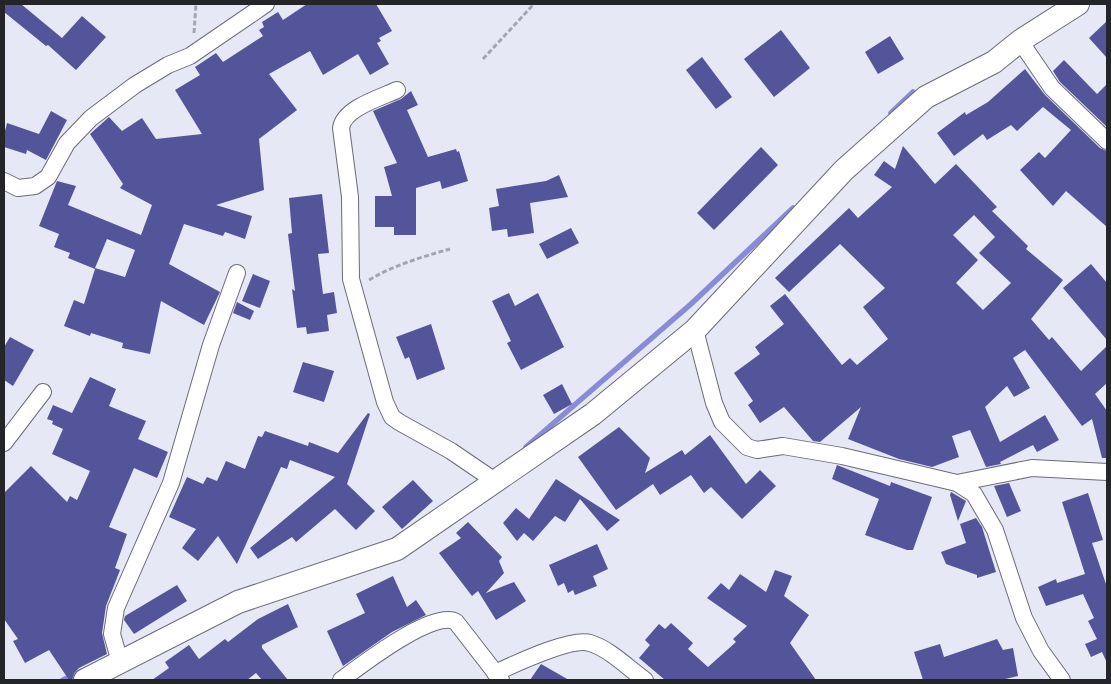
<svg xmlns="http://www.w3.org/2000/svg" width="1111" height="684" viewBox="0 0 1111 684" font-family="Cabin,sans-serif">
<rect width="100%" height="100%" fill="#e7e8f5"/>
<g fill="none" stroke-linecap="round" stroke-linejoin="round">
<g stroke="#898bd6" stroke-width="5.5">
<path d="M891 113 913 92"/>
<path d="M526 447 691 304 793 208"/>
<path d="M63 680 82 671"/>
</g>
</g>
<g fill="#54549a" fill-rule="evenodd">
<path d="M4 4H21L62 38 82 16 106 37 76 70 48 45 46 46 4 12Z"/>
<path d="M307 4H376L392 31 379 38 381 41 377 43 389 64 370 75 358 54 323 75 310 51 269 74 297 110 259 139 264 190 216 205 252 216 245 239 225 232 223 236 184 224 169 264 220 292 204 325 161 301 150 354 122 348 123 343 91 333 90 336 64 326 74 300 84 304 95 269 68 258 70 253 54 247 59 234 39 226 57 181 76 186 68 205 141 235 152 205 120 188 123 184 90 134 109 117 122 131 142 118 156 139 202 134 175 90 200 75 195 67 216 53 223 62 263 36 259 30 264 27 262 22 278 12 283 20ZM107 239 135 250 125 277 95 268Z"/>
<path d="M1107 21V58L1089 38Z"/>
<path d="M781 30 810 68 774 97 744 59Z"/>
<path d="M890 36 904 59 878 74 865 52Z"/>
<path d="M702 57 732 97 716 109 686 70Z"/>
<path d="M1064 60 1097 94 1107 84V127L1060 82 1053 71Z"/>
<path d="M1025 69 1045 95 1100 148 1107 151V227L1066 191 1053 206 1020 170 1039 152 1045 158 1071 130 1043 107 1017 131 1011 125 987 140 983 134 954 156 937 133 965 112 966 115 988 102Z"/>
<path d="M411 91 418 105 407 110 428 157 456 149 457 152 459 151 468 181 442 189 440 181 416 188V235H394V227H375V196H392L384 167 397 163 373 111 401 99Z"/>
<path d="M51 111 67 120 46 160 27 150 26 154 4 147V135L7 123 39 134Z"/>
<path d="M903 146 935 184 956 164 997 207 992 211 1028 246 1026 249 1063 280 1031 319 1049 340 1052 337 1081 371 1107 346V383L1095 394 1107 411V458H1102L1092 419 1082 426 1025 350 1013 358 1030 388 1014 397 1007 386 985 407 1000 442 1045 415 1059 440 1037 452 1033 445 1000 462 1001 464 986 467 970 430 952 436 959 457 932 467 899 459 848 439 861 407 820 442 813 441 784 407 760 423 748 405 753 401 734 373 760 354 755 347 784 324 770 306 785 294 842 365 850 358 857 365 888 339 863 307 885 288 840 244 789 292 775 278 849 208 858 218 892 187 874 175 884 161 895 169ZM974 215 995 237 979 253 1011 283 983 310 956 283 978 260 953 235Z"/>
<path d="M761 147 778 165 714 230 697 213Z"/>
<path d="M559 175 568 197 530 203 534 233 508 237 507 229 492 231 489 208 499 206 496 189 546 181Z"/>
<path d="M322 194 329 253 318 254 323 294 334 292 337 313 327 315 329 331 307 334 306 327 297 328 292 289 295 291 288 234 292 233 289 198Z"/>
<path d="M571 228 579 243 547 259 539 244Z"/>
<path d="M1091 264 1107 283V340L1063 288Z"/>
<path d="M253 274 270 281 260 308 242 301Z"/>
<path d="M509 293 515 306 538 293 564 347 521 370 507 343 511 341 492 301Z"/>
<path d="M237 302 254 311 250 320 233 313Z"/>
<path d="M431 324 445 369 417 380 409 357 405 359 396 337Z"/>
<path d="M10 337 34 350 13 386 4 380V347Z"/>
<path d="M303 362 334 371 324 402 293 392Z"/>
<path d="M90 377 116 389 109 406 146 421 138 439 168 452 157 478 134 468 109 527 127 534 115 568 120 570 106 606 102 633 107 654 79 668 74 673 72 680H69L49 650 25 663 13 641 18 639 4 619V493L31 466 67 502 70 496 77 500 90 471 52 454 63 429 52 424 53 421 47 419 53 405 72 413Z"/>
<path d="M562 384 572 404 554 414 543 395Z"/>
<path d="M368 413 370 414 347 484 375 511 356 530 335 509 296 542 292 537 258 559 250 548 335 477 290 460 287 469 281 467 237 564 218 536 198 561 182 548 196 529 169 517 187 477 203 484 207 477 217 481 226 461 245 469 258 436 262 437 265 431 308 446 309 442 338 453Z"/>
<path d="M619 427 650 458 645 473 682 450 685 455 710 435 746 484 760 470 776 486 742 519 711 487 704 493 691 475 660 495 653 484 616 510 578 457Z"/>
<path d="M837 465 890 486 891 482 932 497 913 550H907L865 535 879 499 832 479Z"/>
<path d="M556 479 582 496 620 520 607 531 580 499 565 522 555 516 533 541 524 533 517 541 503 523 516 508 529 519Z"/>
<path d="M413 480 433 501 402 529 382 507Z"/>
<path d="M1009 483 1021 511 1007 517 994 486Z"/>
<path d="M951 492 966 501 958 521 950 495Z"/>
<path d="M1088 493 1103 540 1092 543 1107 587V663L1102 652 1091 657 1085 644 1097 639 1088 621 1094 618 1083 594 1046 606 1038 587 1056 579 1057 583 1085 574 1062 502Z"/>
<path d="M976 518 982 527 996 572 977 578V575L946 564 941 552 966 543 960 524Z"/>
<path d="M468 522 502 557 499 561 504 573 486 593 514 582 526 601 496 620 478 591 472 596 439 553 461 538 456 533Z"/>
<path d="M597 544 608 569 593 576 597 586 575 595 573 590 568 593 564 583 558 586 549 565Z"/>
<path d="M775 570 792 576 784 596 809 615 790 643 816 680H665L639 658 650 645 645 640 659 624 665 629 671 623 693 643 688 649 708 667 736 642 733 639 747 626 707 598 721 583 729 590 740 574 766 592Z"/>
<path d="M393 576 407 607 416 600 426 615 392 632 343 666 327 631 365 613 356 594Z"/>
<path d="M177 585 187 601 134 634 124 620 125 616Z"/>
<path d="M288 604 298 627 262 645V648L288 680H262L256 673 247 680H152L169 668 165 662 189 645 199 659 225 639 228 642 258 619Z"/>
<path d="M997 639 1003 650 1013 648 1018 676 1001 680H923L914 652 940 644 944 657Z"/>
<path d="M541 664 569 680H530Z"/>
</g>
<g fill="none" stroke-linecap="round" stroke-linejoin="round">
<g stroke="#6b6c77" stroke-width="18">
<g id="street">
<path d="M1020 41 1052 88 1107 141"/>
<path d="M397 90C380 98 344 108 341 128L350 197 351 279 385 402 392 417 399 422 451 451 495 481"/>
<path d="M4 181 18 188 35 186 48 177 67 143 91 118 135 85 168 65 190 56 266 4"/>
<path d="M695 330 714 403 722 422 747 447 757 450 783 446 842 456 957 483 974 494 995 530 1024 618 1041 651 1062 680"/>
<path d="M4 443 43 392"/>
<path d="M957 483 1032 468 1107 472"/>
<path d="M120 662 112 634 116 608 171 483 211 345 237 273"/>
<path d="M495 673C515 664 571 637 590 643 610 649 628 668 645 680"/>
<path d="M341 680C360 666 435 608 456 622L501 680"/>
</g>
</g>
<g stroke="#6b6c77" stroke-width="24">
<path id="secondary" d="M85 680 238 602 397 549 593 414 695 330 844 170 926 97 994 62 1020 41 1078 4"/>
</g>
<g stroke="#a4a5ae" stroke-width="3" stroke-dasharray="5 2.5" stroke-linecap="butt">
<path d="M194 33 196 4"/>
<path d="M483 59 534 4"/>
<path d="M369 280C394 265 422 257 450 249"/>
</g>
<use href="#street" stroke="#fff" stroke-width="16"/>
<use href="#secondary" stroke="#fff" stroke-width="22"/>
</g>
<rect width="1111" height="684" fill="none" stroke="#242529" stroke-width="10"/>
</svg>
